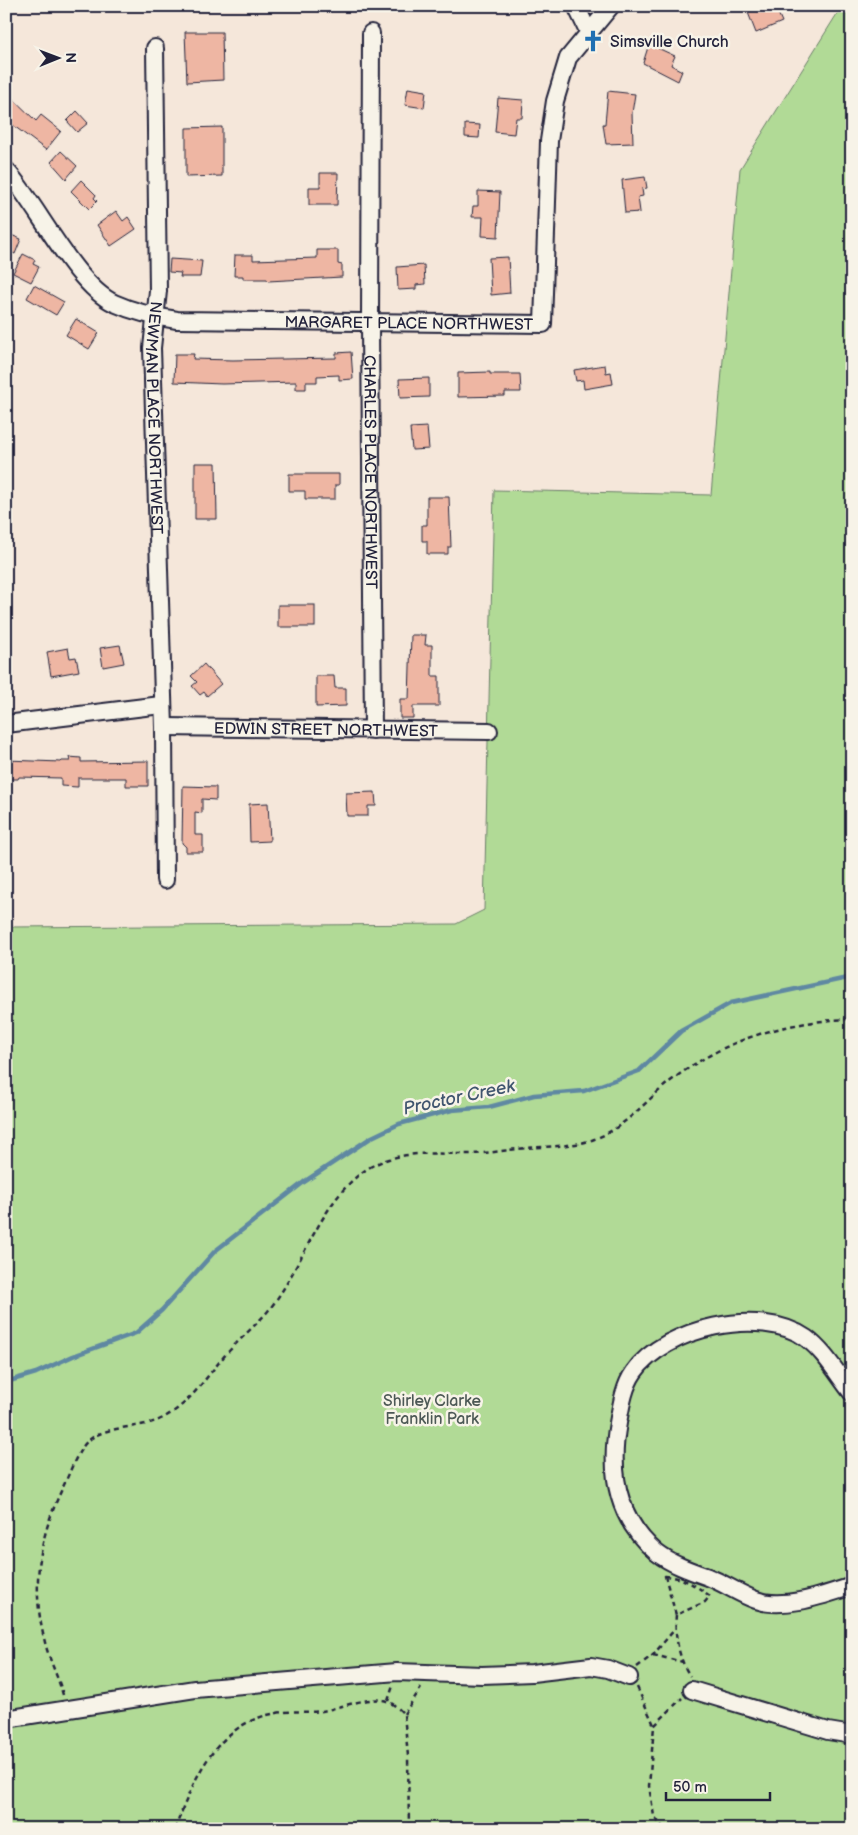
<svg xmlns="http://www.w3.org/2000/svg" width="858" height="1835" viewBox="0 0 858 1835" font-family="'Balsamiq Sans',sans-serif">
<rect width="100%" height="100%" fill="#f5e7da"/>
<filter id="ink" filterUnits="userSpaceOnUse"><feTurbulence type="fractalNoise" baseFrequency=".02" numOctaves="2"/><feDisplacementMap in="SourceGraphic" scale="10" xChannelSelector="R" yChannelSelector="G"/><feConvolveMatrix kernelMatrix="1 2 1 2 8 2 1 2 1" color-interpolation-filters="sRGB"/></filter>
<g filter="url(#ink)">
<path fill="#b1da96" stroke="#6a7e68" d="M842 6H852V1829H6V927L456 924 484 910 494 490 711 495 740 169Z"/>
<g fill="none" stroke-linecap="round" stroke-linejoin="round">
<path stroke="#5e88a2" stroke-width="4.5" d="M6 1382 36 1373 73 1356 136 1333 162 1310 215 1251 304 1182 372 1137 399 1124 452 1110 489 1107 534 1095 584 1091 639 1071 681 1031 731 1003 852 977"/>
</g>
<g fill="#eeb6a3" stroke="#22223b">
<path d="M757 6H775L782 22 756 33 747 10Z"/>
<path d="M185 32H222L223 80 187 82Z"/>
<path d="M649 44 675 56 671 65 682 71 678 81 643 63Z"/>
<path d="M408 88 426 91 424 108 405 105Z"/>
<path d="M608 91 635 94 632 113 633 143 606 144 603 124H605Z"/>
<path d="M6 92 36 121 41 115 61 131 46 150 6 120Z"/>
<path d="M498 98 523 100 522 118H516L514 134 495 132Z"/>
<path d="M77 111 88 123 77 132 67 121Z"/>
<path d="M465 124 480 125 479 138 465 137Z"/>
<path d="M222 127V176L186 177V128Z"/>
<path d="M61 151 77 166 66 179 51 162Z"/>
<path d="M320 173H338L337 205H309V187H320Z"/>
<path d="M645 177 647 188 642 189 643 196 638 197 640 212 625 213 622 180Z"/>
<path d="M81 180 96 195 94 198 97 201 89 209 71 191Z"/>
<path d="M478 191 500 192 498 237 482 236 483 217H472L473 206H478Z"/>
<path d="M116 211 123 221 128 217 136 229 111 246 97 225Z"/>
<path d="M6 233 21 239 15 254 6 250Z"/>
<path d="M317 250H338V264L342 265V277L268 281 267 279H243V276H234L235 255H253V260L317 258Z"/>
<path d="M23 254 35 260 33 264 39 267 31 282 13 273Z"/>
<path d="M508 257 510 293 491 295 489 258Z"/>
<path d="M170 259 202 261 200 277H180L181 273 169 272Z"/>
<path d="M424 265 425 284 416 285V289L398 290 397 267Z"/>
<path d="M34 285 64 302 56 315 27 298Z"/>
<path d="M76 319 99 333 89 349 66 335Z"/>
<path d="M351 352 353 379 339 380V375L317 376V382H306V389H296V382L222 384 174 382 175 354H194L193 359 233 360 336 358V353Z"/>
<path d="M605 365 606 373 611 372 613 384 584 389 583 380 576 381 574 370Z"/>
<path d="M490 372V374H520L521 392H505V396L458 397V373Z"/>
<path d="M429 378V397L400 398 399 379Z"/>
<path d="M427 427 429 449 412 450 410 428Z"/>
<path d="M195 463H216L217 519H195Z"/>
<path d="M289 474H339V485H335V499H305V491H289Z"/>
<path d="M427 497H449L451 547H448V554H427V541H422V525H427Z"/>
<rect x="278" y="605" width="37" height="22"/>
<path d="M411 635H426L425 645H432V676H439V706H413V718H400V699H409Z"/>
<path d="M120 645 124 663 103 667 100 648Z"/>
<path d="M68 648 70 658 76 657 79 671 51 676 47 652Z"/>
<path d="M204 664 221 684 207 696 204 692 200 695 192 686 197 682 191 676Z"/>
<path d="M316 676H334L335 688H346V706L316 707Z"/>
<path d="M69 757 81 758V762L148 761V786H126V778H78V787L61 786V778L19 777 18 779H6V760L61 762 62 761H70Z"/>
<path d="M183 786 216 787V800L202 799V813L195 812V835H203V852H186V847L182 843Z"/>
<path d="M375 792 376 806H368V816H347L346 793Z"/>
<path d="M268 803 270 841 250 842 249 804Z"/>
</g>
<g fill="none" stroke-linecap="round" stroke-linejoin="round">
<g stroke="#22223b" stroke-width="20">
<g id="minor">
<path d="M576 6 589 33"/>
<path id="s1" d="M371 33 370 323 373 730"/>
<path id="s2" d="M155 48 158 291 152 348 164 727 165 880"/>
<path id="s3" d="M6 170C37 204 75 285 114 303 134 312 156 317 177 320L543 324 549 141 555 101 568 58 611 6"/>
<path d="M6 724 161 705"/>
<path id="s4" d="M164 727 489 731"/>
<path d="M852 1393C837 1374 825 1352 806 1338 761 1306 664 1328 634 1372 624 1386 621 1406 618 1423 609 1472 617 1519 657 1553 671 1564 691 1571 708 1577 724 1583 739 1594 756 1600 784 1610 824 1595 852 1586"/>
<path d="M692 1690 828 1731 852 1735"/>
<path d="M6 1719 195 1689 397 1672 482 1675 532 1673 591 1666 608 1669 629 1677"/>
</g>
</g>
<g stroke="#22223b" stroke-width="2.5" stroke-dasharray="5 4" stroke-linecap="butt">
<path d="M665 1576C683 1577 695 1585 710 1596L705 1602 676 1615Z"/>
<path d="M676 1615C674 1634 679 1660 690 1676"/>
<path d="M653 1655 683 1662"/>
<path d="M637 1667 653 1655 675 1629"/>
<path d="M637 1687 654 1725"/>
<path d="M63 1695C58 1676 48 1658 44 1638 31 1585 39 1537 63 1487 70 1473 77 1450 89 1440 109 1424 140 1430 163 1418 193 1402 207 1374 230 1350 242 1337 256 1325 268 1311 303 1268 322 1194 372 1166 402 1150 434 1154 466 1154 486 1154 506 1150 526 1148 548 1146 576 1147 597 1138 625 1127 646 1101 668 1083 722 1040 784 1021 852 1019"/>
<path d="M388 1701 393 1686"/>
<path d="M404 1714 421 1688"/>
<path d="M175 1829C194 1778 216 1723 277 1713 292 1710 308 1713 322 1711 340 1708 373 1694 389 1702 395 1705 400 1710 404 1714L408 1756 409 1829"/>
<path d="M664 1829 654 1816 649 1786 654 1726 682 1698"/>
</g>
<use href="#minor" stroke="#f7f3e8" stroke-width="16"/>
</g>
</g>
<defs>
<g id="church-bare" transform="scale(1.725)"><path d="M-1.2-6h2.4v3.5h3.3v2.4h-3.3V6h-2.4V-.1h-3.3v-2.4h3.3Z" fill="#1f6fb2" stroke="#f7f3e8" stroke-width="2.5" paint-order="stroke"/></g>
</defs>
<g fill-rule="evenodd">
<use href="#church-bare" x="593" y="41"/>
</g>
<g text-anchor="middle" stroke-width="5" stroke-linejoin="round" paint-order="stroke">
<g font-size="16" fill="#22223b" stroke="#f7f3e8" text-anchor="start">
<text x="610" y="47">Simsville Church</text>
</g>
<g font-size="16" fill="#22223b" stroke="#f7f3e8">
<text dy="6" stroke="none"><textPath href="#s3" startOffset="470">MARGARET PLACE NORTHWEST</textPath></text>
<text dy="6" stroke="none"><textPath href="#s2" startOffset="370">NEWMAN PLACE NORTHWEST</textPath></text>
<text dy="6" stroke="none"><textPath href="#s1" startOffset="439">CHARLES PLACE NORTHWEST</textPath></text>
<text dy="6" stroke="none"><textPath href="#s4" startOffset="162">EDWIN STREET NORTHWEST</textPath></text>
</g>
<g font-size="16" fill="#4d5956" stroke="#f7f3e8">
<text x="432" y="1406">Shirley Clarke<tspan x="432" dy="18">Franklin Park</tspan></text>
</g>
<g font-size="18" font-style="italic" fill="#40556f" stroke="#f7f3e8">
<text transform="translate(459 1097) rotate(-12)" y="6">Proctor Creek</text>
</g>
</g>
<rect width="858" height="1835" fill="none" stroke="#f7f3e8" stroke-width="25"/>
<rect x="12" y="12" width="833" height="1810" fill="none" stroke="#22223b" stroke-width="2" filter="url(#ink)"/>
<g transform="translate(58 58) rotate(89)" stroke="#f7f3e8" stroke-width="4" paint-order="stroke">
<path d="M0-4L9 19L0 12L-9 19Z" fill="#22223b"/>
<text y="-8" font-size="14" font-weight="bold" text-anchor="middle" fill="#22223b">N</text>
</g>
<path d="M666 1792v8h104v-8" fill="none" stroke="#22223b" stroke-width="2.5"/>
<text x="673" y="1792" font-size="15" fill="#22223b" stroke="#f7f3e8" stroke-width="4" paint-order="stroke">50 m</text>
</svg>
